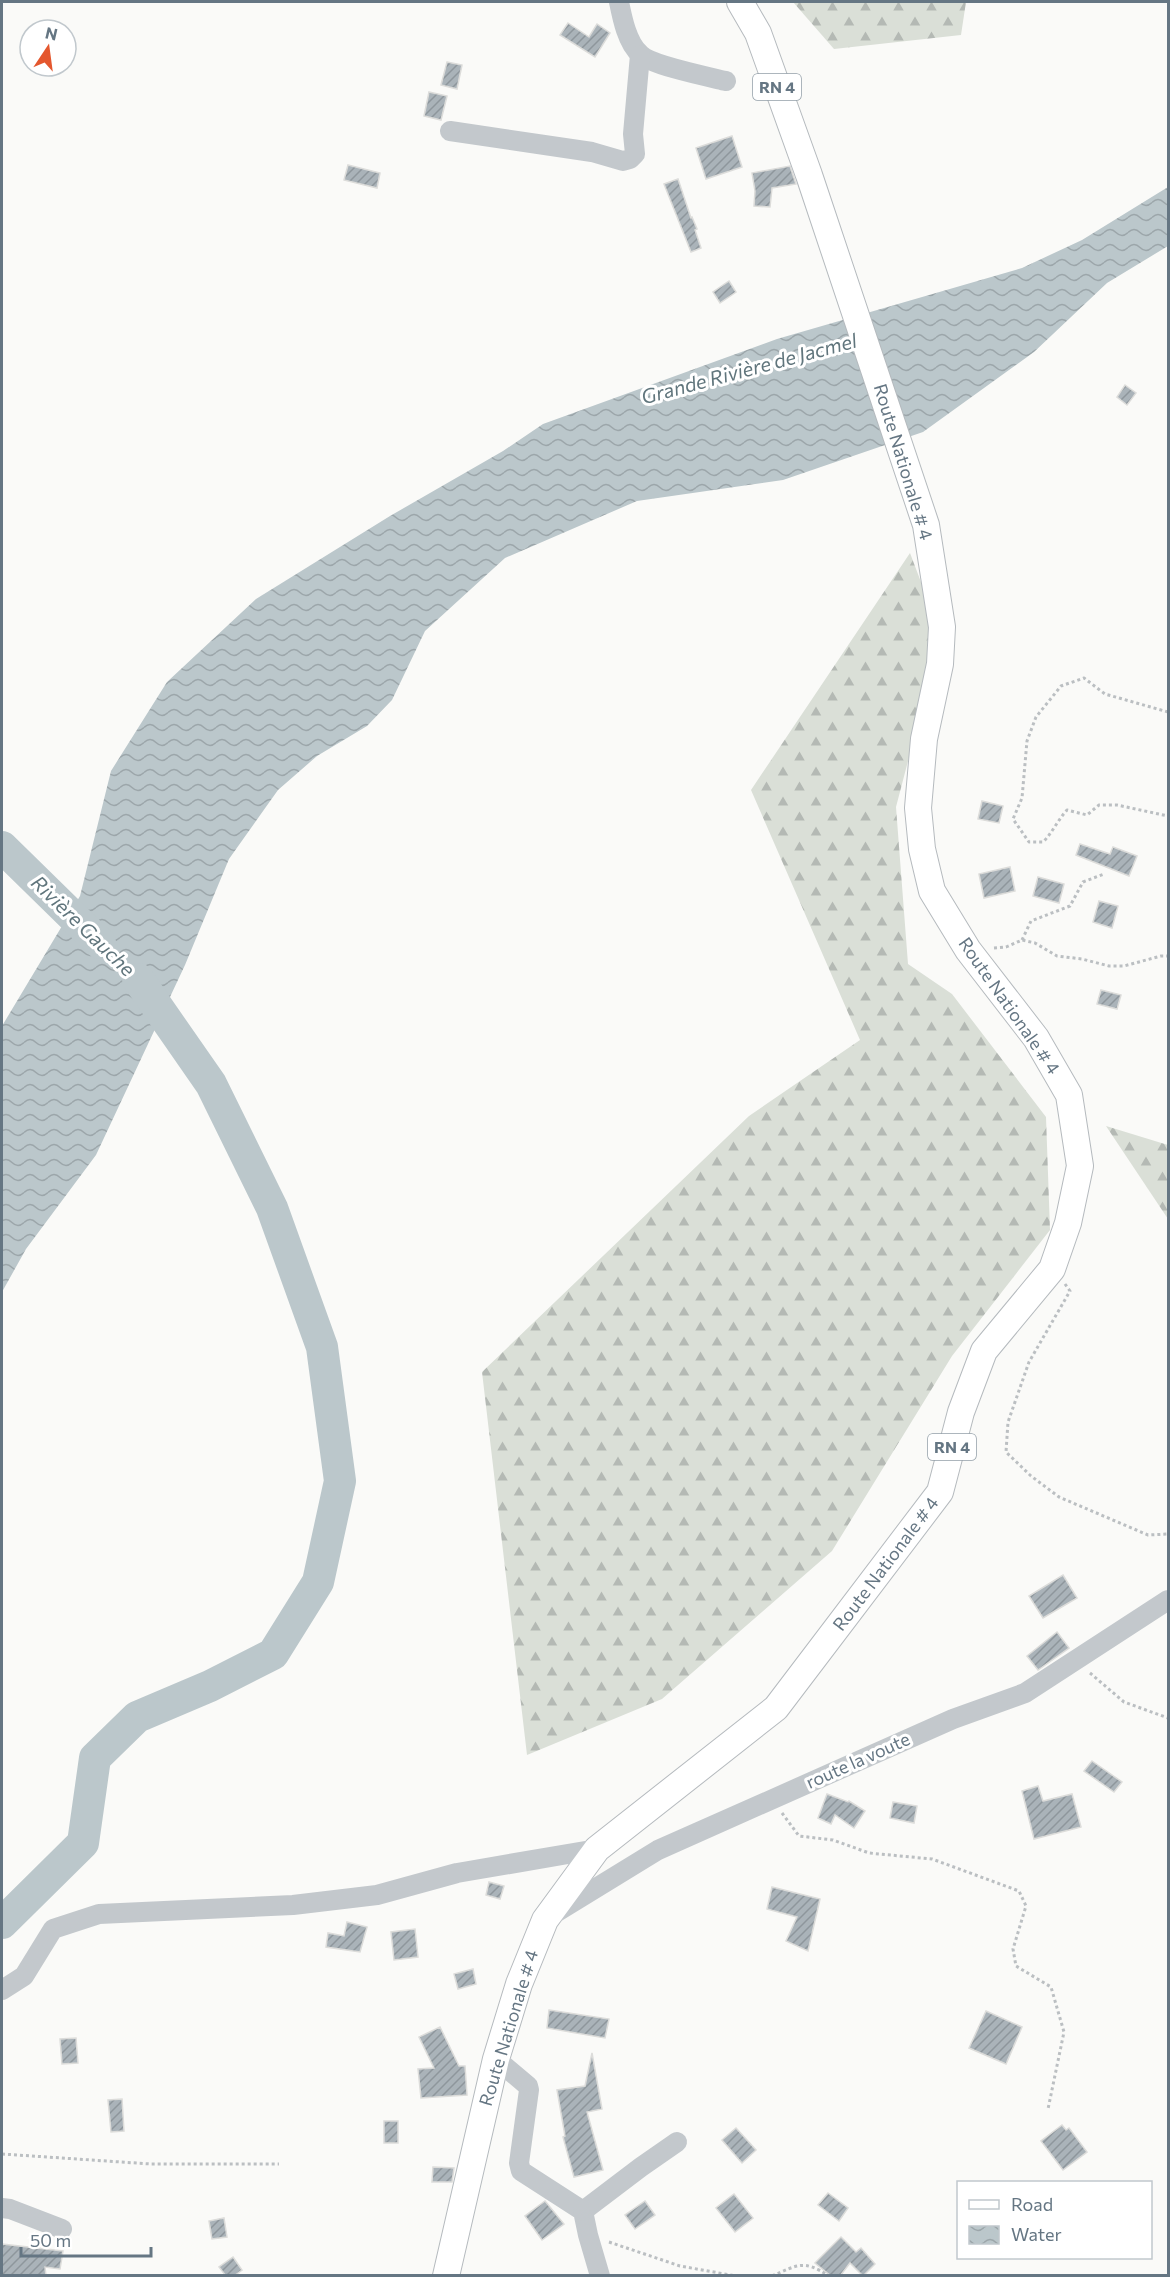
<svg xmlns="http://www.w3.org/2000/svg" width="1170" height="2277" viewBox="0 0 1170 2277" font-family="Commissioner,sans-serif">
<defs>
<pattern id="forest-firs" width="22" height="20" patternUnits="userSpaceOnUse" patternTransform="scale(1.5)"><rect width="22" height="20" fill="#dadfd7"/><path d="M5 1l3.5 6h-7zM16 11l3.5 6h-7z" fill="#b4b9b4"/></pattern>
<pattern id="water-waves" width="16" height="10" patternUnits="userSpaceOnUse" patternTransform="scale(1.5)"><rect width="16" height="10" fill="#bbc7cb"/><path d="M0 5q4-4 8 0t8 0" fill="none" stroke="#9ca6aa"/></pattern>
<pattern id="building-hatch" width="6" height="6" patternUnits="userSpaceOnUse" patternTransform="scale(1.5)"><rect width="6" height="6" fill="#aab3b9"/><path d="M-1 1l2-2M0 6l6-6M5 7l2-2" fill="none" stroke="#8e969c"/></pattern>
</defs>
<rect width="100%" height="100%" fill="#fafaf8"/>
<g fill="url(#forest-firs)">
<path d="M793 2H966L961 35 834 49Z"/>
<path d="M910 553 941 635 896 807 908 964 952 994 1046 1117 1050 1230 952 1356 832 1551 662 1699 527 1755 482 1372 749 1116 860 1040 751 790Z"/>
<path d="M1106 1126 1168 1145V1219Z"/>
</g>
<path fill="url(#water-waves)" d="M1168 187V246L1107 283 1034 352 923 432 783 480 637 501 505 558 425 631 392 700 367 726 317 756 278 790 229 859 185 965 96 1155 26 1249 2 1292V1026L80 896 111 771 167 682 256 599 390 516 503 451 543 424 777 339 1022 268 1082 240Z"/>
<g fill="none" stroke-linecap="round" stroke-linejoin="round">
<g stroke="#bbc7cb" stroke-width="32">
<path d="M2 847 100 943"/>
<path d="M2 1923 83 1843 95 1758 137 1717 210 1686 273 1654 318 1582 340 1481 322 1347 272 1208 211 1084 138 979"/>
</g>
</g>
<g fill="url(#building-hatch)" stroke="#dcdcda" stroke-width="1.5">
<path d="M568 23 589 37 597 24 610 33 595 57 560 35Z"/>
<path d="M447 62 462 65 457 89 441 85Z"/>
<path d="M429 92 447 96 441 120 424 116Z"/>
<path d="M732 136 742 167 706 179 696 148Z"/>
<path d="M348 165 380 173 377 188 344 180Z"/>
<path d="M790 166 796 184 772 188 770 207 754 206 755 191 752 173Z"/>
<path d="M678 179 691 218 692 217 697 229 695 230 701 248 691 252 664 184Z"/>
<path d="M729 281 736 292 720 303 713 292Z"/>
<path d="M1125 385 1136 393 1127 405 1117 397Z"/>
<path d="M982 801 1003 806 999 823 978 819Z"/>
<path d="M1080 844 1110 854 1113 847 1137 856 1129 876 1076 855Z"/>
<path d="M1010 867 1015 891 984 898 979 874Z"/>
<path d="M1038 877 1064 884 1059 903 1033 896Z"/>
<path d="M1099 901 1118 906 1112 928 1093 922Z"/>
<path d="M1101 990 1121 995 1117 1009 1097 1004Z"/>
<path d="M1063 1575 1077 1598 1043 1618 1029 1596Z"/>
<path d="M1057 1632 1069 1648 1038 1670 1027 1656Z"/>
<path d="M1092 1761 1122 1782 1114 1792 1084 1771Z"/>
<path d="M1038 1786 1043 1801 1072 1794 1081 1827 1034 1839 1022 1791Z"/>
<path d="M827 1794 848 1802 849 1801 865 1811 854 1828 835 1815 831 1824 818 1818Z"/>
<path d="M893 1802 917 1806 914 1823 890 1818Z"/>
<path d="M489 1882 504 1886 500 1899 486 1895Z"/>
<path d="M772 1887 820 1899 808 1951 786 1941 797 1917 767 1909Z"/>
<path d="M347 1922 367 1927 360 1952 326 1947 328 1933 344 1936Z"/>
<path d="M415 1929 418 1957 394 1960 391 1932Z"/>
<path d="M473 1969 476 1984 458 1989 454 1974Z"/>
<path d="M549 2010 609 2019 605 2038 547 2028Z"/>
<path d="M986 2011 1022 2027 1006 2064 969 2048Z"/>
<path d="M440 2027 459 2066H465L467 2095 421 2098 418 2069 434 2068 419 2037Z"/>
<path d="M76 2038 78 2063 62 2064 60 2039Z"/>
<path d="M592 2053 602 2109 587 2112 603 2170 574 2177 563 2137 565 2136 557 2090 585 2086Z"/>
<path d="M122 2099 124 2131 111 2132 108 2100Z"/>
<rect x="384" y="2121" width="14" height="22"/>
<path d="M1062 2125 1066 2130 1069 2128 1087 2152 1063 2170 1041 2141Z"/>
<path d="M736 2128 756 2150 742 2163 722 2140Z"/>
<path d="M433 2167 454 2168 452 2182H432Z"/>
<path d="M828 2193 848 2208 839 2221 818 2205Z"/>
<path d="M734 2194 753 2218 735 2232 716 2208Z"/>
<path d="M545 2201 564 2224 542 2240 525 2216Z"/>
<path d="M645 2201 655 2215 635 2229 625 2215Z"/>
<path d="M224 2218 227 2237 212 2239 209 2221Z"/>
<path d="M841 2237 856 2252 861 2248 875 2264 863 2276 850 2263 840 2276H831L815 2263Z"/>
<path d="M2 2244 63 2251 60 2269 45 2267 46 2276H2Z"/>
<path d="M233 2257 242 2270 234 2276H226L219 2267Z"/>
</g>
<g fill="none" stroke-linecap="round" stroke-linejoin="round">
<g stroke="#b5babe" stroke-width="28">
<path id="major" d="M446 2276 496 2059 519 1984 545 1920 597 1849 776 1708 940 1492 961 1412 984 1351 1052 1269 1068 1223 1080 1166 1069 1095 1036 1038 968 950 932 891 922 849 918 808 924 739 940 664 942 627 926 525 809 175 758 33 740 2"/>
</g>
<g stroke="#bbbfc2" stroke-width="3" stroke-dasharray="3 3" stroke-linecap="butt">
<path d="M1168 712 1105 694 1084 678 1061 686 1036 717 1027 741 1022 798 1013 819 1029 842H1043C1053 832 1057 821 1067 810L1087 815 1099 805H1117L1168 816"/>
<path d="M1022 940 1031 921 1070 906 1083 882 1104 874"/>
<path d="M994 948 1006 947 1022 940 1035 943 1057 956 1082 959 1109 966H1124L1161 956H1168"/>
<path d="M1065 1284 1070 1291 1029 1362 1008 1422 1006 1452 1031 1476 1059 1497 1148 1535 1168 1534"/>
<path d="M1090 1673 1124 1702 1168 1718"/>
<path d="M782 1813 799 1836 833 1840 869 1853 932 1859 1019 1891 1026 1906 1013 1949 1016 1966 1051 1987 1064 2032 1048 2109"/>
<path d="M2 2154 151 2164H279"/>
<path d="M609 2242 680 2266 736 2276"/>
<path d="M772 2276C798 2265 803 2259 829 2276"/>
</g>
<g stroke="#c3c8cc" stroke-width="20">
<path d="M619 2C622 17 627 43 640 54 650 65 709 77 726 81"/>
<path d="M450 131 592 152 623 161 630 159 635 154 633 134 640 55"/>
<path d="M552 1915 658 1850 953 1719 1025 1693 1168 1600"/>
<path d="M2 1990 24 1976 53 1929 99 1914 293 1905 377 1895 457 1873 597 1849"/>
<path d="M496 2059 528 2086 529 2090 519 2163 521 2171 583 2211 588 2235 600 2276"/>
<path d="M2 2208 10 2209 62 2229"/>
<path d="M583 2211 641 2167 677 2142"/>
</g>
<use href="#major" stroke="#fff" stroke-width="26"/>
</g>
<g text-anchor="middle" stroke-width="6" stroke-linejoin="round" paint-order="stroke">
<g fill="#fff" stroke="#939fa8" stroke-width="1.5">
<rect x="753" y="74" width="48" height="26" rx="4.5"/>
<rect x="928" y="1434" width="48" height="26" rx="4.5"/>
</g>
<g font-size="16" font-weight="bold" fill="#657683">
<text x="777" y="93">RN 4</text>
<text x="952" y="1453">RN 4</text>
</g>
<g font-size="18" fill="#657683" stroke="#fff">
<text transform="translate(903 462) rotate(73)" y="6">Route Nationale # 4</text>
<text transform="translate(1009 1006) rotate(55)" y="6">Route Nationale # 4</text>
<text transform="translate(886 1564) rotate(-53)" y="6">Route Nationale # 4</text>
<text transform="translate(858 1761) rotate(-24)" y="6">route la voute</text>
<text transform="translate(509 2028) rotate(-73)" y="6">Route Nationale # 4</text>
</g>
<g font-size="20" font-style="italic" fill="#60757c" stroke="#fff">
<text transform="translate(749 369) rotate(-15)" y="7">Grande Rivière de Jacmel</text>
<text transform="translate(83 926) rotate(44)" y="7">Rivière Gauche</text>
</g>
</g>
<rect width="1170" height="2277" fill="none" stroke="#657683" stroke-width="6"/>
<rect x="957" y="2181" width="195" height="78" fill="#ffffff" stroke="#c1c8cd" stroke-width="1.5"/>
<rect x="969" y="2200" width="30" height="9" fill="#ffffff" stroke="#c1c8cd" stroke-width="1.5"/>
<text x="1011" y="2211" font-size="18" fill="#657683">Road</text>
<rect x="969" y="2226" width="30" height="18" fill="url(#water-waves)" stroke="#c1c8cd" stroke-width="1.5"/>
<text x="1011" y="2241" font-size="18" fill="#657683">Water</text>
<g transform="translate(48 48) rotate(13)"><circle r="28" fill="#ffffff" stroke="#c1c8cd" stroke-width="1.5"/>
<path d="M0-4.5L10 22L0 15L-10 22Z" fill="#e4572e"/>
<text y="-9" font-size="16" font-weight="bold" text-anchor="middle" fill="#657683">N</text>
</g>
<path d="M21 2247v9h130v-9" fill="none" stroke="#657683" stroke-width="3"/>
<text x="30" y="2247" font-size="18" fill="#657683" stroke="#ffffff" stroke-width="4.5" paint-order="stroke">50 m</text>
</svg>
